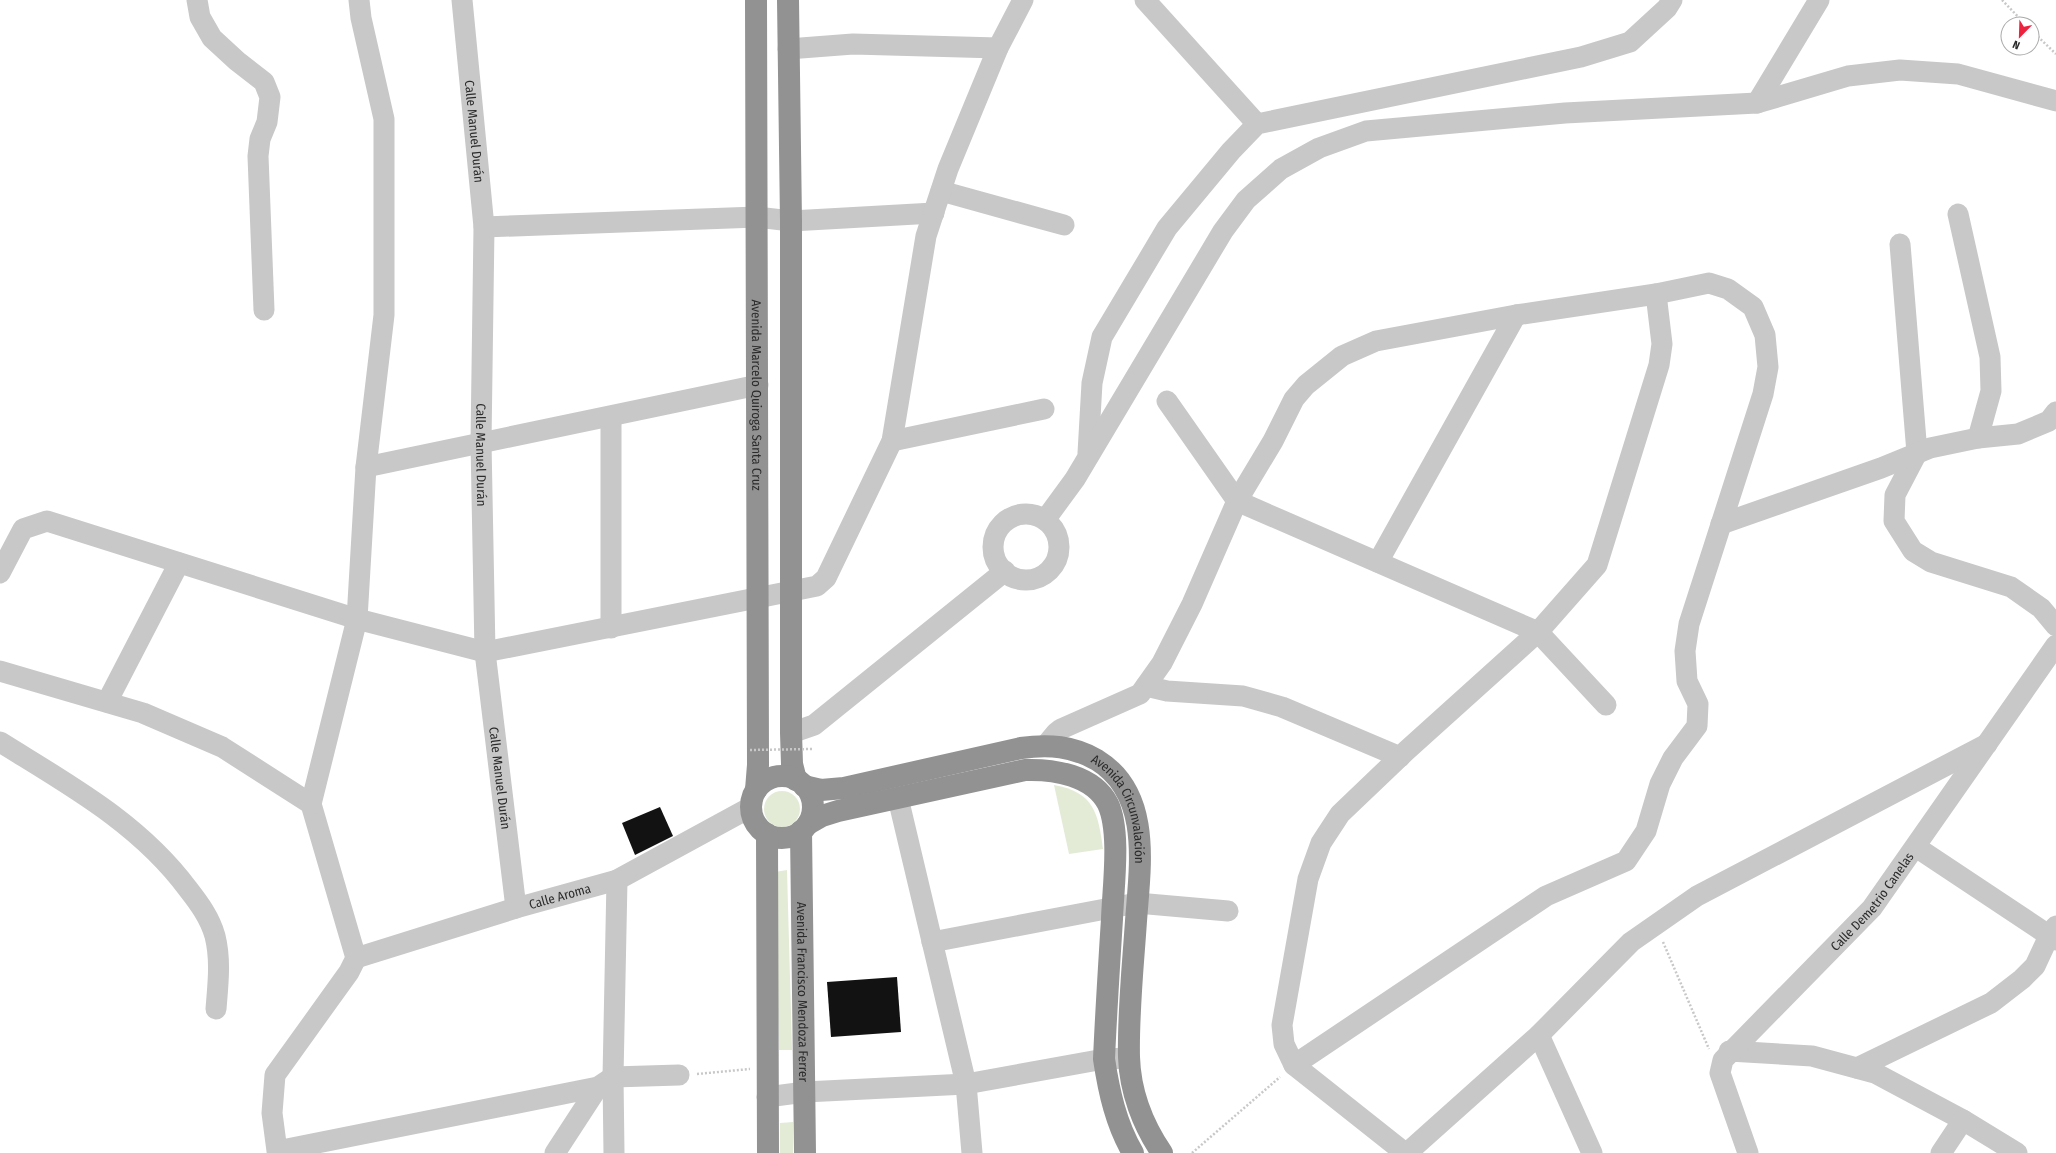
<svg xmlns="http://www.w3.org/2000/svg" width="2056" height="1153" viewBox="0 0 2056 1153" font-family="'Fira Sans Condensed',sans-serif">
<rect width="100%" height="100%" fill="#fff"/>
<g fill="#e3ebd7">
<path d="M1054 785C1094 792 1098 813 1103 849L1069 854Z"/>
<circle cx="782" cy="809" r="18"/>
<path d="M787 870 792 1050H779L775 872Z"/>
<path d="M793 1122V1153H780V1123Z"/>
</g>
<g fill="#121212">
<path d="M660 807 673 836 635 855 622 823Z"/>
<path d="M897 977 901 1032 831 1037 827 982Z"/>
</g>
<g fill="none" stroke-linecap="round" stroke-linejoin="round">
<g stroke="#c8c8c8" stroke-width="2.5" stroke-dasharray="2 2" stroke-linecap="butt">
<path d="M2002 0 2025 24"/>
<path d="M2032 31 2056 54"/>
<path d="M1663 942 1709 1049"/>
<path d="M697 1074 750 1069"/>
<path d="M1192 1153 1280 1077"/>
</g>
<g stroke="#c8c8c8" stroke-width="21">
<path d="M197 0 200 17 212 38 237 61 264 82 270 97 267 122 260 139 258 156 264 310"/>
<path d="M359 0 361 18 384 119V315L366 467 357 619 311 804 356 958 349 972 275 1075 272 1113 277 1151 598 1087 613 1077 679 1075"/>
<path id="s1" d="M462 0 484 227 481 442 485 652 516 908"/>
<path d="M1145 0 1257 124"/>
<path d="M788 49 853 44 998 48"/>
<path d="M1757 103 1819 0"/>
<path d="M941 191 1064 225"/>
<path d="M1958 214 1990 357 1991 391 1978 438"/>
<path d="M484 227 757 217 791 221 934 213"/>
<path d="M1900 244 1917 453 1895 495 1894 521 1913 551 1931 562 2011 587 2041 608 2056 626"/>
<path d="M1167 401 1237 501 1538 632 1606 705"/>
<path d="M892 441 1044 409"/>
<path d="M1088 453 1092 383 1102 337 1167 228 1231 151 1257 124 1581 57 1630 42 1667 8 1672 0"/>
<path d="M366 467 758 385"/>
<circle cx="1026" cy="547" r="33"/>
<path d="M1045 520 1075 479 1223 231 1246 200 1281 169 1319 148 1366 131 1565 113 1757 103 1848 76 1900 70 1958 74 2056 101"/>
<path d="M1721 524 1881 468 1930 448 1978 438 2018 434 2049 421 2056 412"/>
<path d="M1378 562 1516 315"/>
<path d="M0 573 23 529 47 521 357 619 485 652 817 586 826 578 892 441 926 236 948 169 998 48 1023 0"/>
<path d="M611 628V417"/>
<path d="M0 671 143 713 222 747 311 804"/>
<path d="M1146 686 1167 691 1243 696 1282 707 1400 757"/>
<path d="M107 702 179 563"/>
<path d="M791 733 814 725 1005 571"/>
<path d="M0 742C69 785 139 823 188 889 199 903 210 918 215 936 221 960 218 984 216 1009"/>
<path d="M1046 745 1056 733 1061 729 1140 694 1162 663 1192 604 1237 501 1273 441 1294 399 1306 385 1342 356 1376 341 1516 315 1656 294 1709 283 1728 289 1753 307 1765 335 1768 367 1763 394 1689 624 1685 651 1687 681 1698 704 1697 726 1673 758 1660 784 1646 831 1626 861 1546 896 1294 1065"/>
<path d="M898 798 966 1084 972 1153"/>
<path d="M1916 847 2056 940"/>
<path d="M932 942 1137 903 1228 911"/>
<path id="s2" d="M356 958 516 908 617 880 751 807"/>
<path d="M1539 1035 1592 1153"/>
<path d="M1729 1051 1812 1056 1875 1073 1963 1120 2017 1153"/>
<path d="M1857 1068 1991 1003 2022 979 2035 966 2049 936 2056 926"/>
<path d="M767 1097 805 1092 966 1084 1104 1059 1129 1058"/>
<path d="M555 1153 598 1087"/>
<path d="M614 1153 613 1077 617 880"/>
<path d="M1405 1153 1294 1065 1284 1044 1282 1025 1308 879 1321 843 1340 814 1406 751 1538 632 1597 565 1659 365 1662 344 1656 294"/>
<path d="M1407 1153 1539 1035 1631 942 1697 896 1987 744"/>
<path id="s3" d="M1748 1153 1720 1073 1723 1060 1872 908 2056 645"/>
<path d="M1941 1153 1963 1120"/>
</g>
<g stroke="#929292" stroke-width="22">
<path id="s4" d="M756 0 758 765 756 790"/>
<path d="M788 0 791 221V733L792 764 796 780"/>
<circle cx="782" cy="807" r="31"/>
<path id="s5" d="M804 786 821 790 844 788 1021 748C1049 744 1073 746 1097 760 1152 794 1140 866 1136 921 1133 966 1128 1012 1129 1057 1130 1091 1143 1125 1162 1153"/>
<path d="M808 824 822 816 838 811 1025 770C1054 769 1093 775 1108 804 1121 832 1113 888 1112 919 1109 966 1106 1013 1104 1059 1109 1092 1116 1124 1133 1153"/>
<path id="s6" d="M801 831 805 1153"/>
<path d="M767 834 768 1153"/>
</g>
<path stroke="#c8c8c8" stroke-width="2.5" stroke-dasharray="2 2" stroke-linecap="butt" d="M750 750 812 749"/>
</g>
<g text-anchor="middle" stroke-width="4" stroke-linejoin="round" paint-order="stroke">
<g font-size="13" fill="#2b2b2b" stroke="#fff">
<text dy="5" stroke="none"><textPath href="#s1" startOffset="132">Calle Manuel Durán</textPath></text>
<text dy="5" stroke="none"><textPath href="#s4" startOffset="395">Avenida Marcelo Quiroga Santa Cruz</textPath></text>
<text dy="5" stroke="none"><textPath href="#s1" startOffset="456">Calle Manuel Durán</textPath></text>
<text dy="5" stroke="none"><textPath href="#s1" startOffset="780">Calle Manuel Durán</textPath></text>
<text dy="5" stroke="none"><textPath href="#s5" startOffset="357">Avenida Circunvalación</textPath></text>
<text dy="5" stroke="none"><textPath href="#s2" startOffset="213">Calle Aroma</textPath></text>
<text dy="5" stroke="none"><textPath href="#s3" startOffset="316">Calle Demetrio Canelas</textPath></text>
<text dy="5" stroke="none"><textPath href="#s6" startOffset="161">Avenida Francisco Mendoza Ferrer</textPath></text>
</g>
</g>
<g transform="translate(2020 36) rotate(203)"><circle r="19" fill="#ffffff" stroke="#aaaaaa"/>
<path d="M0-3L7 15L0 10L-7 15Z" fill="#ee223f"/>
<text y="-6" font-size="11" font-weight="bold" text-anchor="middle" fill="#2b2b2b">N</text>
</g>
</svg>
